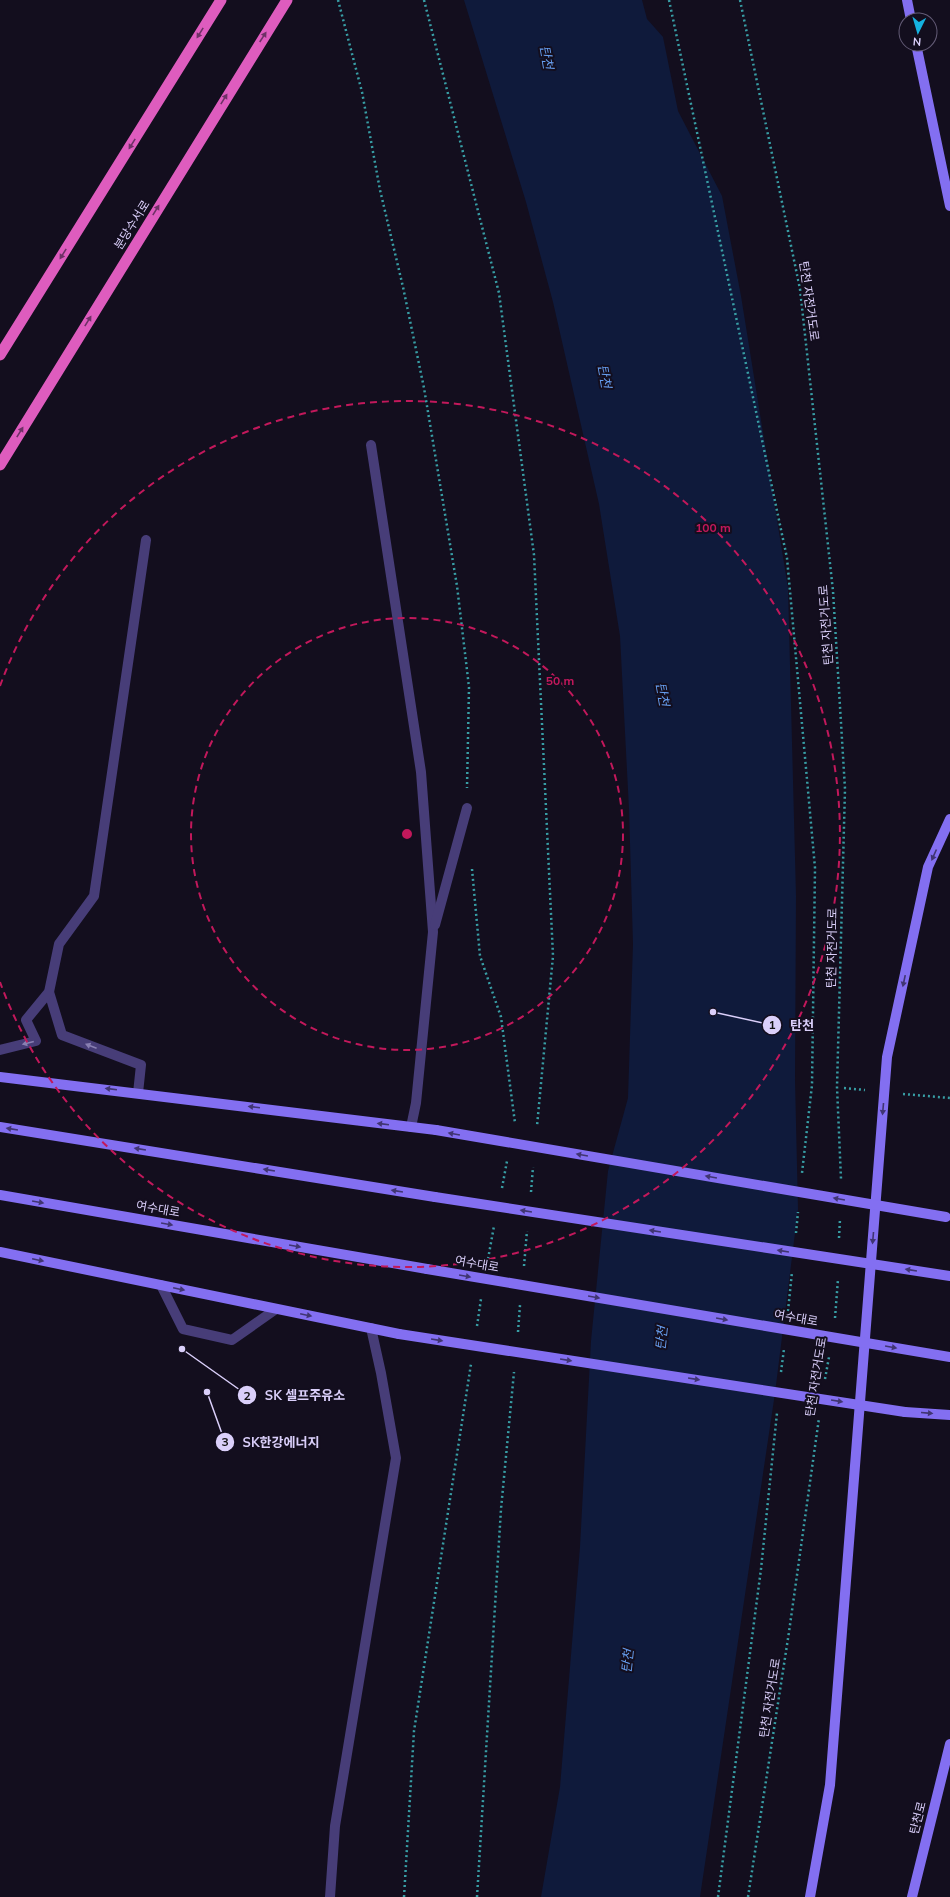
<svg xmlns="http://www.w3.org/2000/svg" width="950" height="1897" viewBox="0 0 950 1897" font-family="Mulish,'Noto Sans KR',sans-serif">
<rect width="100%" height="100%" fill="#130e1e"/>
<path fill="#0f1a3b" d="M464 0H642L647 19 663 37 678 111 722 196 741 296 788 588 796 896 795 1080 798 1209 775 1393 700 1897H541L560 1787 580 1547 591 1341 608 1171 628 1098 633 944 629 809 620 636 599 504 553 302 526 202Z"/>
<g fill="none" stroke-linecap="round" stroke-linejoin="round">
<g stroke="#389ea5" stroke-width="2.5" stroke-dasharray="2 3" stroke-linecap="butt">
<path d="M338 0 362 92 380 190 403 287 424 388 457 586 469 687 467 788"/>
<path d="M424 0 499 293 534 555 553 956 537 1126"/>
<path d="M669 0 787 558 815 868 812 1085 802 1173"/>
<path d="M740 0 800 289 833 591 845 789 837 1087 841 1179"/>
<path d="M472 869 480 956 501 1017 515 1123"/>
<path d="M844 1088 865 1090"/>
<path d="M903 1094 950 1098"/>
<path d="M502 1188 507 1161"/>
<path d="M531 1192 533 1167"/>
<path d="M796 1233 798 1212"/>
<path d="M839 1238 840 1219"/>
<path d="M488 1259 494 1226"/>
<path d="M524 1266 527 1231"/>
<path d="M788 1311 792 1272"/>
<path d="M835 1318 838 1279"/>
<path d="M477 1326 481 1299"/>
<path d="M518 1332 520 1305"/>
<path d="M781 1372 784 1349"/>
<path d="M825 1379 829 1357"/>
<path d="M404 1897 414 1731 471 1364"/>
<path d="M477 1897 501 1509 514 1372"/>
<path d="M718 1897 761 1569 777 1413"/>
<path d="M748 1897 789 1632 819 1418"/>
</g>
<g stroke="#473d78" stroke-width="10">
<path d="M371 445 421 772 433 932 416 1103 411 1127"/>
<path d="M435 925 467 808"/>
<path d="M49 992 62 1035 141 1065 138 1093"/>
<path d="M0 1050 36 1041 26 1020 49 992 59 944 94 896 146 540"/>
<path d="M161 1285 183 1329 232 1340 276 1309"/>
<path d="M330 1897 335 1826 396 1458 381 1373 371 1328"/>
</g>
<g stroke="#836ff1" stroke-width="10">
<path d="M907 0 911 20"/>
<path d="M916 44 950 206"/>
<path d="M0 1077 436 1130"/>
<path d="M0 1127 435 1197"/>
<path d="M0 1195 427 1269"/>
<path d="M0 1252 399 1334"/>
<path d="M905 1412 950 1415"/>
<path d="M810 1897 830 1785 887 1057 928 867 950 819"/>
<path d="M912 1897 950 1744"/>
</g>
<g stroke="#de5cbe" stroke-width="11">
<path d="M0 355 221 0"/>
<path d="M0 465 287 0"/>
</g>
<g stroke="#836ff1" stroke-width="10">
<path d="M436 1130 946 1217"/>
<path d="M435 1197 950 1276"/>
<path d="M427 1269 950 1357"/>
<path d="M399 1334 905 1412"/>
</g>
</g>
<defs><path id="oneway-solid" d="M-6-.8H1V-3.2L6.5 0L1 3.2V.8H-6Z"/></defs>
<g fill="#6e3166">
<use href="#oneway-solid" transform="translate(200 33) rotate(122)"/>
<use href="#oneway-solid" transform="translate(263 37) rotate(-57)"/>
<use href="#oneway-solid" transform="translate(224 99) rotate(-58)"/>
<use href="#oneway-solid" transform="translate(132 144) rotate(122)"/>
<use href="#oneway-solid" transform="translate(156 210) rotate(-58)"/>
<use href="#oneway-solid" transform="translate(63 254) rotate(122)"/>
<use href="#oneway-solid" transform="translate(88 321) rotate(-58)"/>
<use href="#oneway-solid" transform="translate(20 432) rotate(-58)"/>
</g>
<g fill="#403572">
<use href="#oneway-solid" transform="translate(934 855) rotate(114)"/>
<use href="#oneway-solid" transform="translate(904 981) rotate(102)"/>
<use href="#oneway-solid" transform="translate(111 1089) rotate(-173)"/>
<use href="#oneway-solid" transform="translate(254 1107) rotate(-173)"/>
<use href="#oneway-solid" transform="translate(883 1109) rotate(95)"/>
<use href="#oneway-solid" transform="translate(383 1124) rotate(-173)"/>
<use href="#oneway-solid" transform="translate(12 1129) rotate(-171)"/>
<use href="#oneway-solid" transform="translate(454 1134) rotate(-170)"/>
<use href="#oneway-solid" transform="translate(140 1149) rotate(-171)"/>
<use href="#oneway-solid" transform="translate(582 1155) rotate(-170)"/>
<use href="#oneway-solid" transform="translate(269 1170) rotate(-171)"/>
<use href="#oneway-solid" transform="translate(711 1177) rotate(-170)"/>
<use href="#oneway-solid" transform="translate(397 1191) rotate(-171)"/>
<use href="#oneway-solid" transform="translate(839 1199) rotate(-170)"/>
<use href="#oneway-solid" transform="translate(38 1202) rotate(10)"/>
<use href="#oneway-solid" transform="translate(526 1211) rotate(-171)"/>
<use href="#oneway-solid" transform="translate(167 1224) rotate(10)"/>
<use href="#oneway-solid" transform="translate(655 1231) rotate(-171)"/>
<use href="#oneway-solid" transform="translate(873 1238) rotate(95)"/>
<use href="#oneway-solid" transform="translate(295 1246) rotate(10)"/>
<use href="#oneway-solid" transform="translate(783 1251) rotate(-171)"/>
<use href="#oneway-solid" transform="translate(38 1260) rotate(12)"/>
<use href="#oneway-solid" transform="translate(911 1270) rotate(-171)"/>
<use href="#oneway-solid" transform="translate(465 1276) rotate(10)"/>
<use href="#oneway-solid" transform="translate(179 1289) rotate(12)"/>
<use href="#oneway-solid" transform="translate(594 1297) rotate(10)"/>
<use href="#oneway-solid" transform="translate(306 1315) rotate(12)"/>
<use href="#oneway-solid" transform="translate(722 1319) rotate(10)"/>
<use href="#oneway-solid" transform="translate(437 1340) rotate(9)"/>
<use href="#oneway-solid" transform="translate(891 1347) rotate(10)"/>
<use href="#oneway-solid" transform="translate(566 1360) rotate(9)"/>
<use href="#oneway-solid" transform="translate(694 1379) rotate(9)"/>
<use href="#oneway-solid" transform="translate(837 1401) rotate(9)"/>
<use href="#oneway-solid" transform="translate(927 1413) rotate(5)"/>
</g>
<g fill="#897fb2">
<use href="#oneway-solid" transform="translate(28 1043) rotate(166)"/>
<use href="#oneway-solid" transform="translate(91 1046) rotate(-159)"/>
</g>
<g fill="none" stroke="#c2185b" stroke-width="2" stroke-dasharray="7 5">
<circle cx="407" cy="834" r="216"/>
<path d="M0 686A433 433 0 1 1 0 982"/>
</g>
<g text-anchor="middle" stroke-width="4" stroke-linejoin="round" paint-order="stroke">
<g font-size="12" fill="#dacffa" stroke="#130e1e">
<text transform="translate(132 225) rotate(-58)" y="4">분당수서로</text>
<text transform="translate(809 301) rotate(82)" y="4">탄천 자전거도로</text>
<text transform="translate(826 625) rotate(-94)" y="4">탄천 자전거도로</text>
<text transform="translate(832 948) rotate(-89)" y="4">탄천 자전거도로</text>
<text transform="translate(158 1209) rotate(10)" y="4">여수대로</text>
<text transform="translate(477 1264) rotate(10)" y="4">여수대로</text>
<text transform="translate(796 1318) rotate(10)" y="4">여수대로</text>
<text transform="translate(816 1377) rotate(-81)" y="4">탄천 자전거도로</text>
<text transform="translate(770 1698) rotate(-81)" y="4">탄천 자전거도로</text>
<text transform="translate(918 1818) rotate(-76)" y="4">탄천로</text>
</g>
<g font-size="13" font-style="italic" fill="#679ff1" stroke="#130e1e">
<text transform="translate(547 57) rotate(80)" y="5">탄천</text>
<text transform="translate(605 376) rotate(80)" y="5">탄천</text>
<text transform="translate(663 694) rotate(80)" y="5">탄천</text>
<text transform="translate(661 1338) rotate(-84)" y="5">탄천</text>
<text transform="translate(627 1661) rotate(-84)" y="5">탄천</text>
</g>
</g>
<circle cx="407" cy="834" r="6" fill="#c2185b" stroke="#130e1e" stroke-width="2"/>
<g font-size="12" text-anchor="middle" font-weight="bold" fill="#c2185b" stroke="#130e1e" stroke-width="4" stroke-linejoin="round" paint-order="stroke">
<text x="713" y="532">100 m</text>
<text x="560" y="685">50 m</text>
</g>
<path fill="none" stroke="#dacffa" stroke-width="1.5" d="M713 1012L772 1025M182 1349L247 1395M207 1392L225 1442"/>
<g fill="#dacffa" stroke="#130e1e" stroke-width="1.5">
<circle cx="713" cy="1012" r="4"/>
<circle cx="182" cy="1349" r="4"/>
<circle cx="207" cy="1392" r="4"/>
<circle cx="772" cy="1025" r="10"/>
<circle cx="247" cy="1395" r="10"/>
<circle cx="225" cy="1442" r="10"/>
</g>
<g font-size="12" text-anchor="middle" font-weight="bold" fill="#111">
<text x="772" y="1029">1</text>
<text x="247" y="1400">2</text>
<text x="225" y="1446">3</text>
</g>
<g font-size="13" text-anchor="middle" font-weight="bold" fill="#dacffa" stroke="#130e1e" stroke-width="4" stroke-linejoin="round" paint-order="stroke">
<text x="802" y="1030">탄천</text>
<text x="305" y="1400">SK 셀프주유소</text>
<text x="281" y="1447">SK한강에너지</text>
</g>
<g transform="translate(918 32) rotate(185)"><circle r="19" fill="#130e1e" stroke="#635b76"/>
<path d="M0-3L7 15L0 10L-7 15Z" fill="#15b2e0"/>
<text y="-6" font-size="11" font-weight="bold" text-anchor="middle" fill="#dacffa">N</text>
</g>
</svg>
